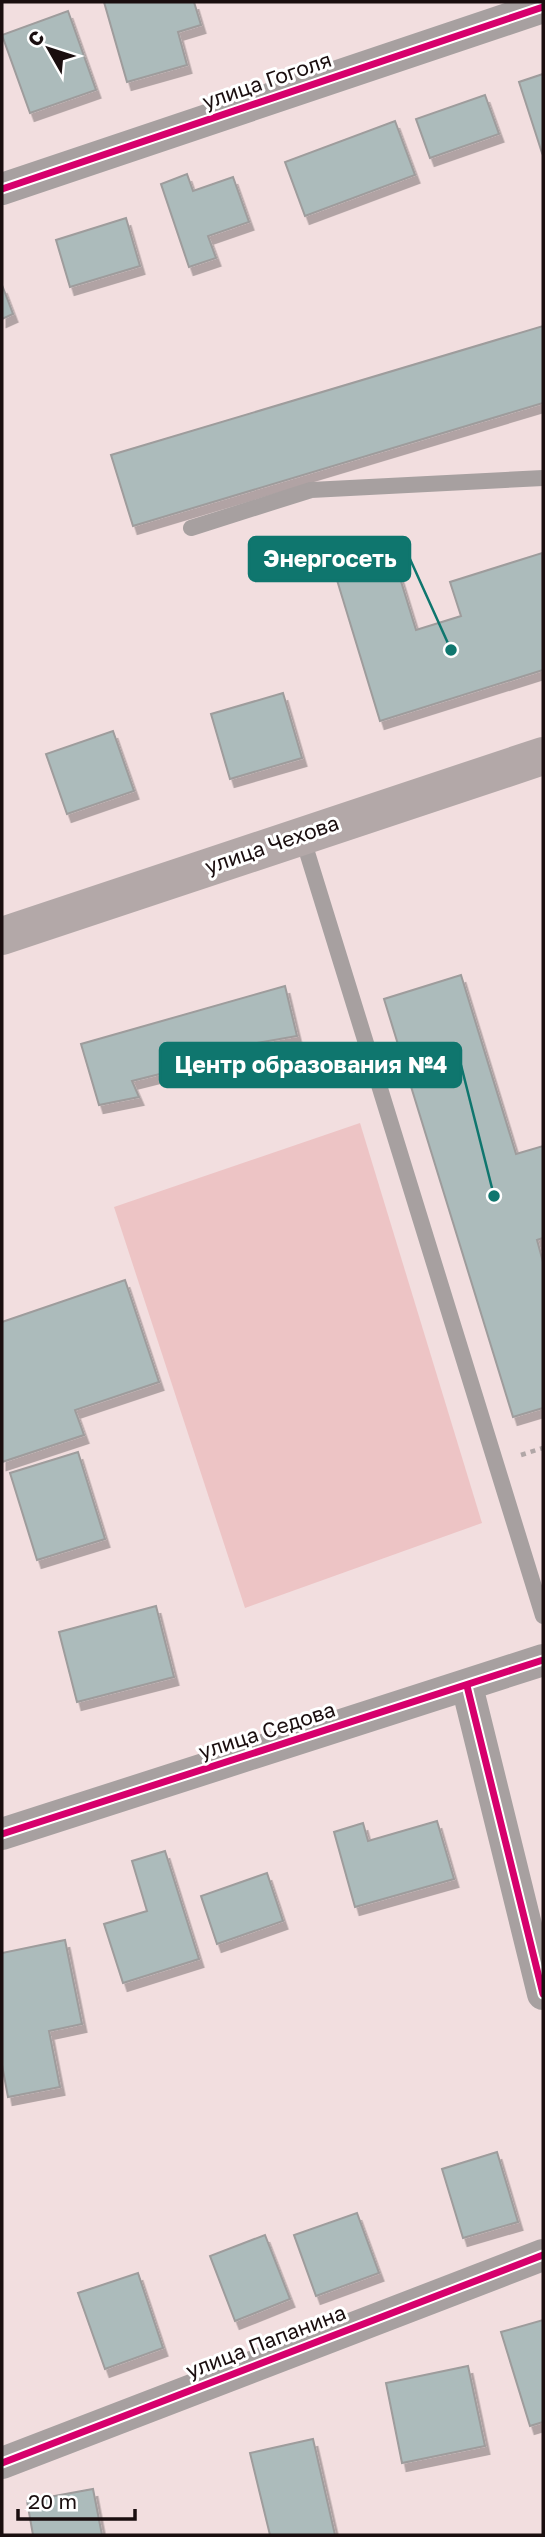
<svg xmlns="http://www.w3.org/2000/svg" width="545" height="2537" viewBox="0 0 545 2537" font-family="'Golos Text',sans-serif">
<defs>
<filter id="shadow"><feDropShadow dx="4.5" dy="8" stdDeviation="0" flood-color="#0004"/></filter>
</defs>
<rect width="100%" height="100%" fill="#f2dedf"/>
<path fill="#edc4c5" d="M360 1123 482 1523 245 1608 114 1207Z"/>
<g fill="#acbbbb" stroke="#9e9c9c" stroke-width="2" filter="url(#shadow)">
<path d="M104 2H194L201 25 178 32 187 65 127 82Z"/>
<path d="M68 11 96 90 30 113 2 35Z"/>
<path d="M543 74V152L542 153 519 82Z"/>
<path d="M485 95 499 134 430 158 416 119Z"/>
<path d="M395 121 415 175 305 216 285 162Z"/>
<path d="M187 174 193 191 233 177 249 222 208 236 216 258 189 267 161 184Z"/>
<path d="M126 218 140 266 70 287 56 240Z"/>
<path d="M2 285 13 314 2 319Z"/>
<path d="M543 326V403L133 526 111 455Z"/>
<path d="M391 549 416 630 461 616 450 582 542 553 543 670 380 721 333 567Z"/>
<path d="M283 693 302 758 230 779 211 714Z"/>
<path d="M113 731 134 791 67 814 46 754Z"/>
<path d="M461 975 516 1154 543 1146V1238L537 1240 543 1262V1408L513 1417 384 999Z"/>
<path d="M285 986 297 1036 251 1044 257 1063 219 1077 212 1061 132 1081 139 1097 99 1105 81 1044Z"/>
<path d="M125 1280 159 1382 75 1410 84 1435 2 1462V1322Z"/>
<path d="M78 1452 105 1539 37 1560 10 1473Z"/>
<path d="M156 1606 174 1677 77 1702 59 1632Z"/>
<path d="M437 1821 454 1879 355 1907 334 1832 363 1823 368 1841Z"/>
<path d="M165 1851 199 1959 123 1983 104 1924 147 1911 132 1861Z"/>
<path d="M267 1873 283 1921 217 1944 201 1896Z"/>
<path d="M65 1940 82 2024 49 2031 60 2087 8 2097 2 2065V1953Z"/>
<path d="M497 2152 518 2222 463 2238 442 2169Z"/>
<path d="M357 2213 379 2273 316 2296 294 2235Z"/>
<path d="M265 2235 290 2299 235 2321 210 2256Z"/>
<path d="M138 2273 163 2348 105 2369 78 2293Z"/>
<path d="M543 2320V2422L530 2426 501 2332Z"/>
<path d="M468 2366 485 2446 402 2463 386 2383Z"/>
<path d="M313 2439 335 2535H270L250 2453Z"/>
<path d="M93 2489 102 2535H33L27 2501Z"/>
</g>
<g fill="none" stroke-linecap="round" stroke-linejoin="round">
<path stroke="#b1a7a7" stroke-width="4.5" stroke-dasharray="5 5" stroke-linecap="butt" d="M521 1455 543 1448"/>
<g stroke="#a7a0a0" stroke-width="16">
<path d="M191 528 311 490 543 478"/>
<path d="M302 836 543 1616"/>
</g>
<g stroke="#a7a0a0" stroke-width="32">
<path d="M2 189 543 7"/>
<path d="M467 1686 543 1994"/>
<path d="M2 1834 543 1660"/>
<path d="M2 2463 543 2255"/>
</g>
<path stroke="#b3a8a8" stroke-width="38" d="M2 936 543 756"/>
<g stroke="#fff" stroke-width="11">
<g id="cycleway">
<path d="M2 189 543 7"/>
<path d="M467 1686 543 1994"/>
<path d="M2 1834 543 1660"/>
<path d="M2 2463 543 2255"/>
</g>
</g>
<use href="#cycleway" stroke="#d6006c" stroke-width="7"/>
</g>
<g text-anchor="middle" stroke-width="6" stroke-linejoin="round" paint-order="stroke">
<g font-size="21" fill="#1a0e0f" stroke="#fff">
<text transform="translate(267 81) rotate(-19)" y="7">улица Гоголя</text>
<text transform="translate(272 845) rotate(-19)" y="7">улица Чехова</text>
<text transform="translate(267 1731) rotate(-18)" y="7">улица Седова</text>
<text transform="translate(266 2342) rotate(-21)" y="7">улица Папанина</text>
</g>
</g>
<path fill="none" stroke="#0f766e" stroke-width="2.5" d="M451 650L410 559M494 1196L461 1065"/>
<g fill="#0f766e" stroke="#fff" stroke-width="2.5">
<circle cx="451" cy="650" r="7"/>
<circle cx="494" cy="1196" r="7"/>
</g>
<g fill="#0f766e" stroke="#0f766e" stroke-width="2.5">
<rect x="249" y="537" width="161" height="44" rx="7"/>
<rect x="160" y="1043" width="301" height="44" rx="7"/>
</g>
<g font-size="23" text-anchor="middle" font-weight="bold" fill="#fff">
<text x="330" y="567">Энергосеть</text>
<text x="311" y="1073">Центр образования №4</text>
</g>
<rect width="545" height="2537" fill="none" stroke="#1a0e0f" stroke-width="7"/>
<g transform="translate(49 49) rotate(309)" stroke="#ffffff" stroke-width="5" paint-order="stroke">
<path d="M0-5L12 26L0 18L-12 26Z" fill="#1a0e0f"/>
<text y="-10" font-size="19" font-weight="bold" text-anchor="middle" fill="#1a0e0f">С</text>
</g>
<path d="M18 2509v10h117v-10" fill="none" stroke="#1a0e0f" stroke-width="3.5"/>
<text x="28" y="2509" font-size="21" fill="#1a0e0f" stroke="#ffffff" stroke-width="5" paint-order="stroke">20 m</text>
</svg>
